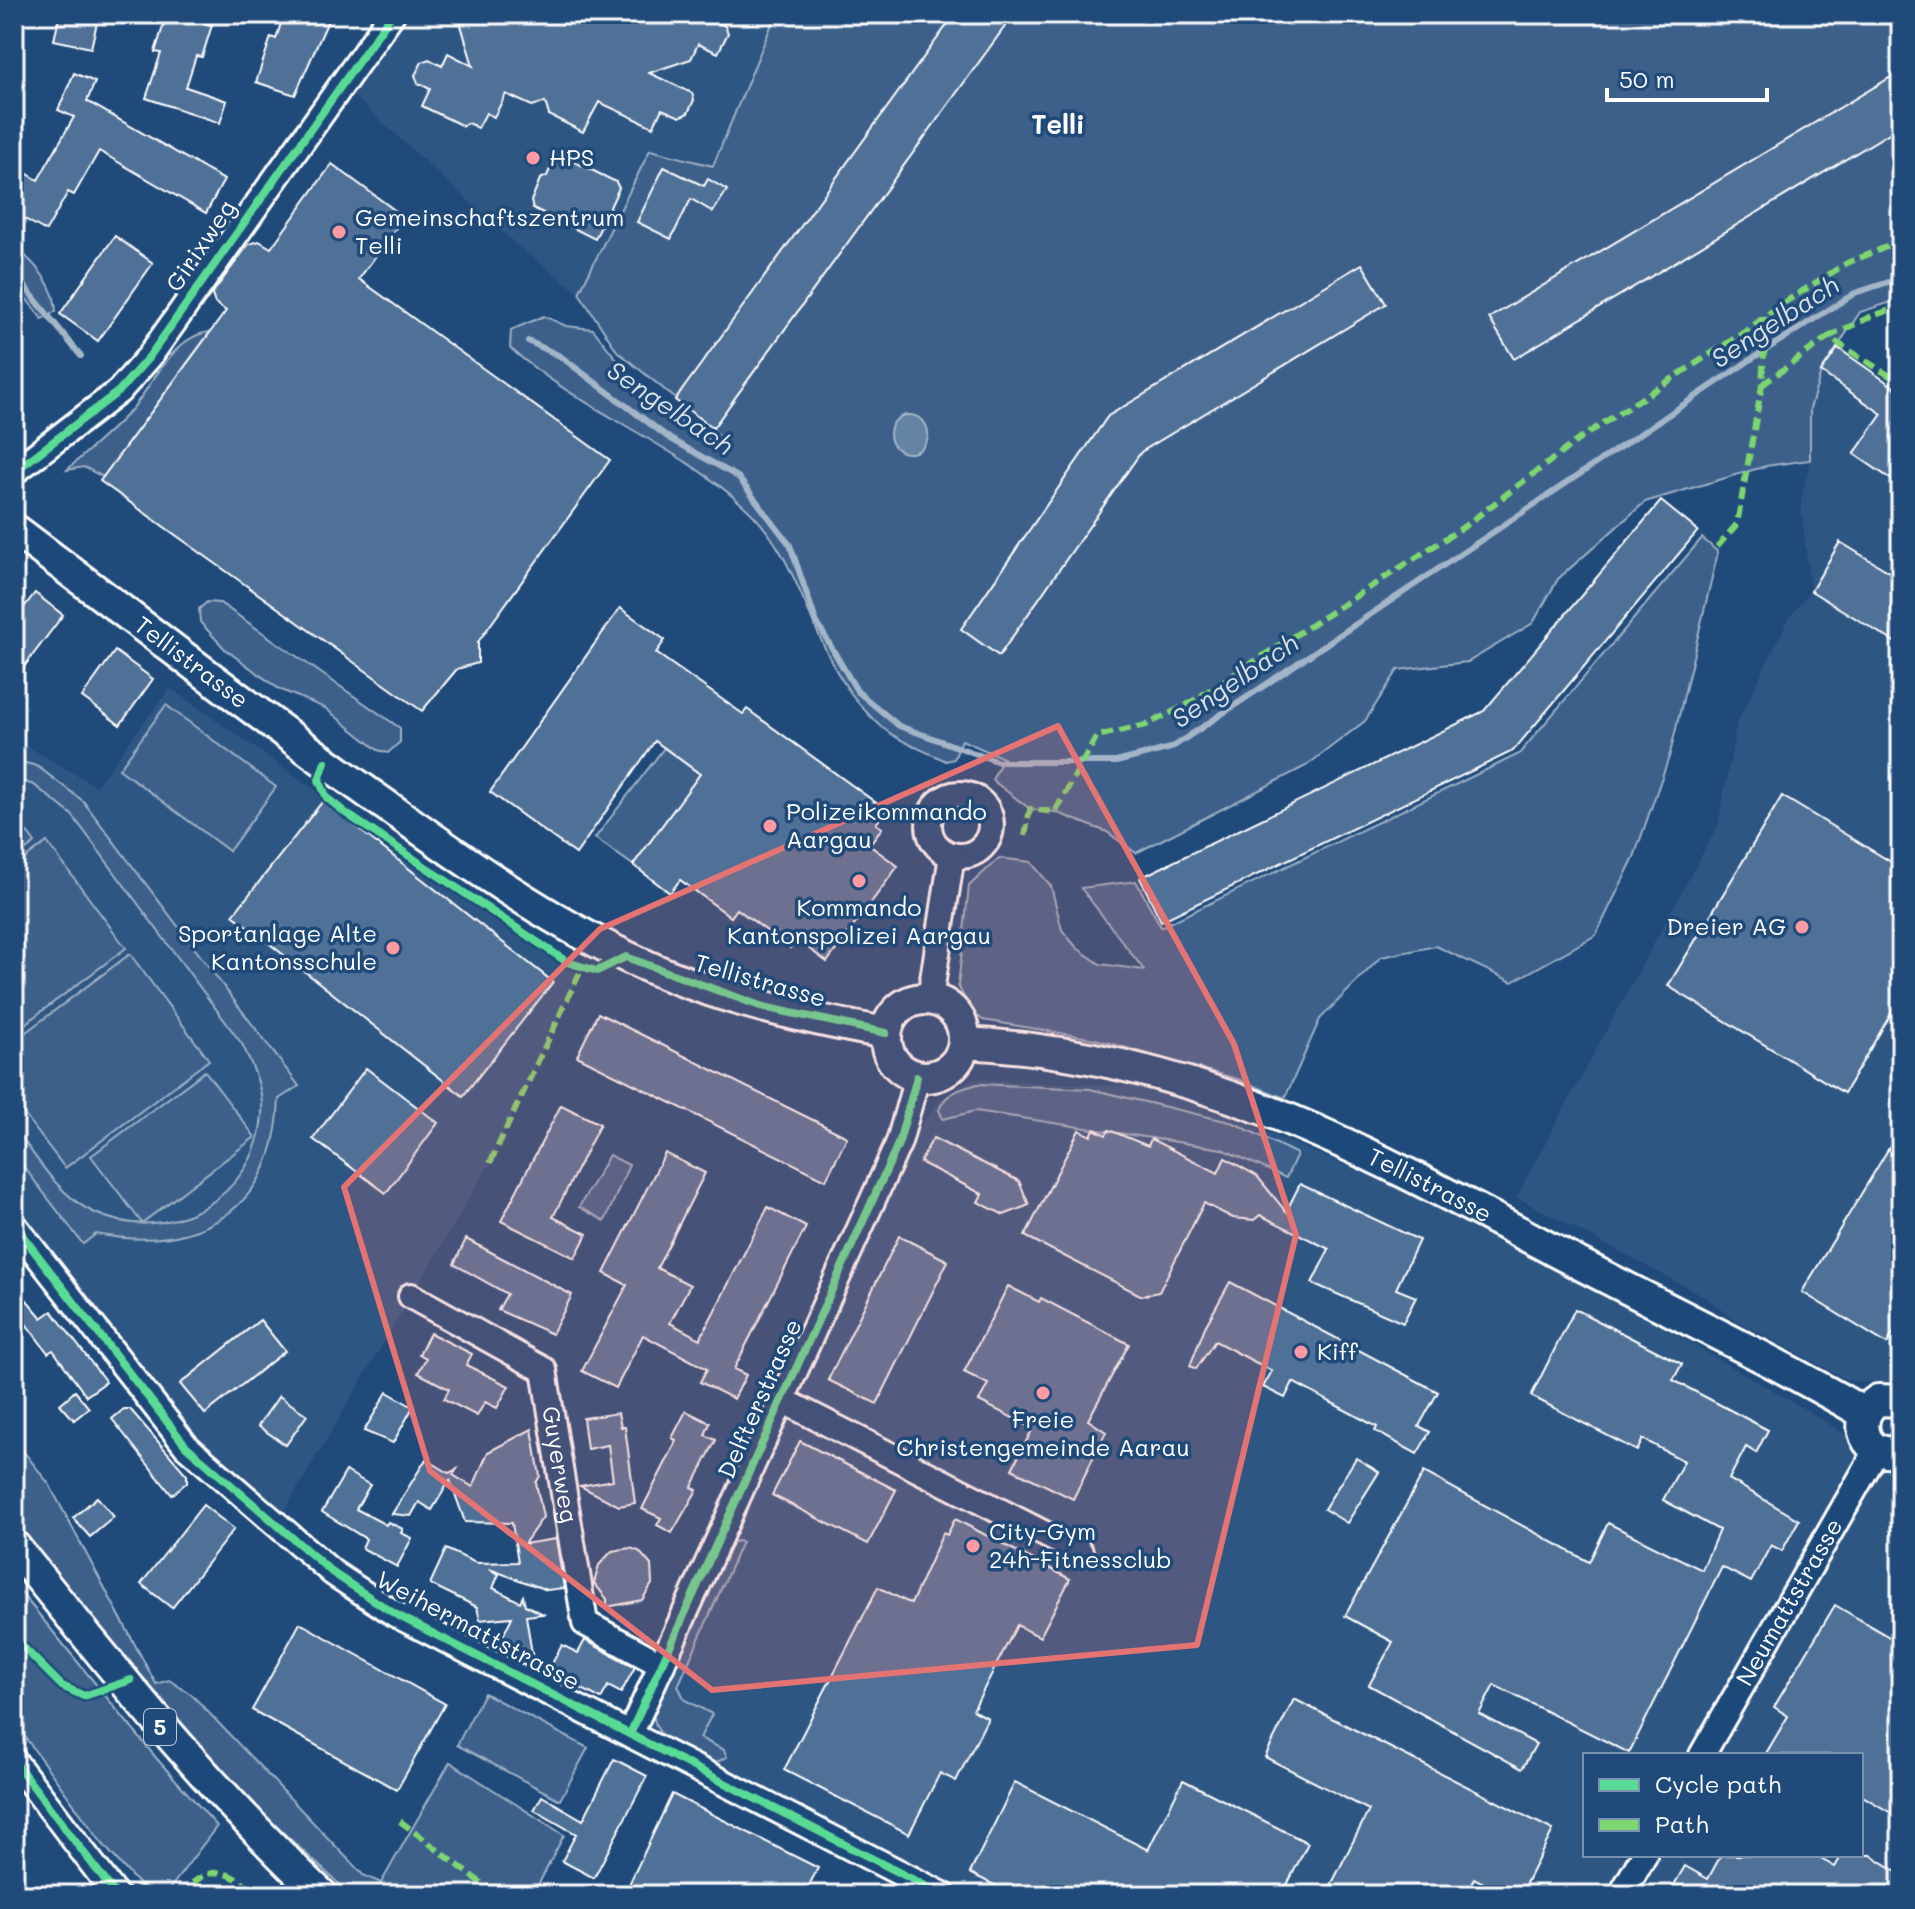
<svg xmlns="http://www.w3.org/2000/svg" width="1915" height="1909" viewBox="0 0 1915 1909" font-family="Mali,sans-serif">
<rect width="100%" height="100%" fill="#1f4a7a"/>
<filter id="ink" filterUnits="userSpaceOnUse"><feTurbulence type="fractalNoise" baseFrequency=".0125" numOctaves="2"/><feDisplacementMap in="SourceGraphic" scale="16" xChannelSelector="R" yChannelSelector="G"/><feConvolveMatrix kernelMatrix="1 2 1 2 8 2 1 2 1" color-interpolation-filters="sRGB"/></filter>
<g filter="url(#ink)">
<g fill="#2e5683" fill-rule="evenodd">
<path d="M392 14H776L713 167 650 150 579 293 519 247 341 85Z"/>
<path d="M1838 348 1901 392V1386L1847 1380 1738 1321 1703 1296 1516 1197 1718 825 1737 722 1789 618 1810 591 1801 502 1810 460V409L1821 372Z"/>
<path d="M170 688 579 975 490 1163 276 1525 217 1476 14 1225V744L27 746 96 786Z"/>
<path d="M972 1079 1139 1087 1221 1113 1344 1165 1425 1192 1805 1409 1901 1469V1895H943L630 1734 883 1177 940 1100ZM1585 1755H1861V1855H1585Z"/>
</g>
<g fill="#3c618b" stroke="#9eb0c5" stroke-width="2">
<path d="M776 14H1901V299L1860 312 1821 372 1810 409V460L1766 466 1645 502 1558 579 1533 623 1468 662 1398 670 1365 721 1306 766 1136 853 1107 832 1055 812 1030 809 992 780 1003 758 962 740 954 759 946 761C926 751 899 742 882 727 809 666 811 568 746 508 676 443 581 411 510 348L511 330 544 316 566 326 593 329C628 375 670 426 726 447L714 430 617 351 579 293 650 150 713 166Z"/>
<path d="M14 246C34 262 55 285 56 311L42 319 14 283Z"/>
<path d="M210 332 103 477 84 467 67 470C88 450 112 431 132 409 153 384 174 335 210 332Z"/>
<path d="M1702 538 1718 552 1670 754 1634 857 1596 935 1512 982 1436 946 1381 957 1320 1019 1285 1098 1237 1079 1095 1039 983 1020 972 1012 958 986 969 886 999 858 1031 862 1051 886 1062 930 1077 948 1100 964 1144 970 1081 888 1136 881 1161 927 1519 754Z"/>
<path d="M207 602 220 603 400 728V742L388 753 378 750 325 708 279 689 226 650 200 622 199 609Z"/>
<path d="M166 705 276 787 229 851 119 769Z"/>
<path d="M664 748 700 774 633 865 595 838Z"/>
<path d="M14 760 37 766 83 801 299 1086 279 1099C275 1210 200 1254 96 1234L83 1244 14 1154V1127C36 1157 58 1195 93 1212 167 1247 257 1198 262 1114 264 1089 252 1065 242 1044L72 815 34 785 14 779Z"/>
<path d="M14 814 35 843 14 859Z"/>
<path d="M47 842 126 948 14 1032V867Z"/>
<path d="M130 954 209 1060 65 1168 14 1101V1041Z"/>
<path d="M205 1071 255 1137 142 1223 91 1156Z"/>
<path d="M978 1084 1090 1089 1234 1123 1297 1154 1286 1178 1222 1149 976 1111 943 1119 939 1110C945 1092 961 1089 978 1084Z"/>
<path d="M609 1155 629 1165 605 1221 579 1207Z"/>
<path d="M14 1439 49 1484 156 1684 169 1680 192 1695 363 1875 381 1883 450 1762 564 1835 533 1895H351L160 1719 14 1530Z"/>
<path d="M737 1541 742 1542 678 1686 685 1700 712 1714 700 1738 724 1750 727 1757 711 1765C684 1751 652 1743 653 1707L728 1544Z"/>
<path d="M14 1584 157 1759 217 1826 165 1895H148L102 1843 14 1722Z"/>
<path d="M484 1693 588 1748 560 1800 457 1745Z"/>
</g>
<circle fill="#6583a4" stroke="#a3b5c8" stroke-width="2" cx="909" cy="434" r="19"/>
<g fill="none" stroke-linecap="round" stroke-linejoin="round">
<g stroke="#a3b5c8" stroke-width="6">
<path d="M14 273 81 356"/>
<path d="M528 341 560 356 669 438 738 477 790 545 816 621 857 691 899 726 999 762H1116L1171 748 1756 356 1855 293 1901 278"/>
</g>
</g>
<g fill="#507197" stroke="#fff" stroke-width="2">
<path d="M60 14H99L91 48 54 40Z"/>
<path d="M167 14H208L205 23 212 25 202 57 196 56 186 87 227 101 220 123 146 98 161 53 155 52Z"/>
<path d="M284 14H331L295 95 256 82 271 37 276 39Z"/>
<path d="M467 14H701L725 26 728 33 718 53 698 44 691 59 649 73 692 93 694 100 688 113 680 117 662 109 653 127 599 102 583 132 549 115 545 102 532 106 506 94 494 117 486 113 478 128 468 123 463 126 422 106 430 89 418 83 415 75 422 62 429 59 442 66 448 53 473 66 461 25Z"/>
<path d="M955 14H1014L713 428 675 400Z"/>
<path d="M1901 71V126L1514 359 1489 318Z"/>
<path d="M74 73 95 82 87 101 224 180 206 213 99 151 74 195 68 192 46 231 14 213V166L38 180 74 117 58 110Z"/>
<path d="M557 153 616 182 619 188 595 239 533 208 531 201 540 179 547 176Z"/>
<path d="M332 164 404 217 359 279 610 460 478 642V663L457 669 422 711 100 481 226 311 215 303 212 295 214 291 249 244 259 241 271 248Z"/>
<path d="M664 167 704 186 708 179 727 190 713 212 691 199 671 239 637 222Z"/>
<path d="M115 236 153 263 98 341 60 314Z"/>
<path d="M1362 264 1386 304 1141 452 999 656 961 629 1108 416Z"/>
<path d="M1838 348 1901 392V486L1854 454 1882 414 1821 372Z"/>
<path d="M1661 501 1698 531 1513 751 1161 921 1140 878 1484 711Z"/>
<path d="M1840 542 1901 579V646L1811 591Z"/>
<path d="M35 593 63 615 14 680V620Z"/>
<path d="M620 608 665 640 656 653 743 714 747 709 886 810 876 824 882 828 869 845 898 866 827 962 796 939 790 948 737 909 731 917 680 880 670 893 633 865 700 774 655 741 576 854 490 792Z"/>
<path d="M115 651 153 679 120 725 82 697Z"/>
<path d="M1782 796 1901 868V997L1844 1093 1668 986Z"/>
<path d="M323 801 553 982 463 1096 233 915Z"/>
<path d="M598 1013 847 1137 826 1180 577 1056Z"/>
<path d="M366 1068 438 1123 386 1193 313 1139Z"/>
<path d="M561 1105 600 1124 553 1217 587 1234 575 1258 501 1221Z"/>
<path d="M1901 1128V1321L1887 1344 1802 1292Z"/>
<path d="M1094 1129 1106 1135 1109 1130 1148 1146 1151 1139 1218 1173 1225 1158 1257 1176 1286 1212 1300 1184 1419 1240 1396 1289 1416 1297 1403 1323 1312 1283 1329 1249 1260 1215 1254 1220 1233 1218 1204 1203 1159 1292 1142 1296 1025 1236 1079 1130 1091 1136Z"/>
<path d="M933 1138 1019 1181 1029 1205 1004 1215 978 1202 982 1194 920 1162Z"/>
<path d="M665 1153 705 1173 657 1268 690 1285 670 1323 700 1339 768 1207 806 1227 734 1369 746 1375 734 1399 700 1382 707 1369 643 1335 616 1388 582 1371 627 1285 604 1273Z"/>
<path d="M899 1236 948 1261 877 1404 828 1380Z"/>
<path d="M466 1239 572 1295 552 1334 498 1310 507 1294 454 1264Z"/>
<path d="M1230 1282 1438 1392 1419 1426 1430 1432 1417 1454 1375 1431 1377 1427 1293 1382 1285 1398 1263 1387 1272 1371 1215 1341 1196 1369 1190 1366 1205 1327Z"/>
<path d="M14 1285 42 1318 52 1311 106 1382 86 1396 53 1350 48 1353 14 1308Z"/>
<path d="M1008 1286 1039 1302 1041 1298 1129 1344 1088 1420 1106 1432 1073 1499 1012 1469 1033 1428 979 1401 988 1384 964 1372Z"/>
<path d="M1575 1309 1682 1364 1673 1380 1768 1430 1756 1453 1746 1447 1729 1479 1799 1520 1782 1551 1771 1545 1751 1582 1722 1567 1629 1753 1494 1685 1479 1714 1536 1744 1522 1769 1369 1685 1393 1642 1345 1616 1424 1472 1589 1562 1608 1523 1702 1570 1719 1530 1663 1500 1684 1461 1643 1439 1637 1451 1531 1396Z"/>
<path d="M260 1320 285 1351 205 1414 180 1384Z"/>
<path d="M430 1333 472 1354 466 1365 509 1386 497 1408 485 1402 477 1416 444 1399 449 1389 418 1373 426 1358 419 1354Z"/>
<path d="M75 1391 89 1408 74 1420 60 1404Z"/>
<path d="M387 1392 413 1407 393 1443 364 1431Z"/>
<path d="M279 1396 307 1415 286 1445 258 1426Z"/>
<path d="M124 1409H130L187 1475V1482L172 1495 112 1419Z"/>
<path d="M686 1411 710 1423 705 1435 716 1440 692 1487 697 1490 672 1533 657 1525 661 1518 642 1509 673 1448 676 1440 672 1438Z"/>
<path d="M618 1413 621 1427H625L635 1503 619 1506 580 1486 613 1480 608 1445 587 1449 583 1418Z"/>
<path d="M532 1429 540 1476 536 1483 543 1517 524 1544 556 1539 564 1588 547 1590 489 1569 499 1574 493 1588 520 1602 523 1596 525 1605 543 1614 526 1616 533 1660 518 1653 515 1658 497 1648 512 1617 480 1620 477 1607 430 1584 446 1549 476 1563 518 1562 512 1523 465 1522 450 1480 432 1510 419 1502 411 1516 392 1514 426 1459 449 1473 457 1469 453 1475 473 1487 488 1452Z"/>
<path d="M800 1441 896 1490 868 1544 772 1495Z"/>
<path d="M1356 1458 1379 1472 1347 1523 1324 1509Z"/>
<path d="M346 1471 370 1485 356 1509 386 1525 388 1522 403 1529 401 1533 412 1538 397 1567 362 1548 366 1539 322 1512Z"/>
<path d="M97 1497 114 1517 90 1537 73 1518Z"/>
<path d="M203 1505 234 1529 172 1608 141 1584Z"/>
<path d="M955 1519 1070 1579 1040 1637 1017 1625 973 1710 988 1718 956 1781 940 1773 909 1834 784 1770 878 1587 911 1604 943 1533 947 1535Z"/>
<path d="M630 1548 639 1551 651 1565 652 1584 642 1600 607 1607V1599L594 1583 599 1565 612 1551Z"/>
<path d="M1835 1605 1901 1644V1819L1861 1795V1755H1765L1788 1716 1774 1707Z"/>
<path d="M300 1623 445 1704 397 1790 252 1710Z"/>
<path d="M585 1640 635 1667 621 1693 608 1686 601 1699 548 1671 562 1645 578 1653Z"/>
<path d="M1294 1699 1553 1830 1520 1895H1507L1474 1878 1466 1895H1326L1369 1810 1265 1757Z"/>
<path d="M614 1759 647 1776 594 1878 562 1861 576 1834 534 1810 542 1796 583 1820Z"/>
<path d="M1183 1780 1308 1843 1282 1895H1014L970 1873 1015 1782 1148 1850Z"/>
<path d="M672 1794 818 1868 804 1895H624Z"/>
<path d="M1721 1855H1814L1835 1867 1842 1855H1871L1901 1874V1895H1668L1685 1866 1708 1879Z"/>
</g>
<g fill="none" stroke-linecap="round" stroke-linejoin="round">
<g stroke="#fff" stroke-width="30">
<g id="minor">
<path d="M14 472 119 391 149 357 392 14"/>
<circle cx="960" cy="825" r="31"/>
<path d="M930 999 952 855"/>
<path d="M14 1225 186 1446 333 1573 395 1614 943 1895"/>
<path id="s1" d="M411 1296 544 1370 585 1623 662 1665"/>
<path d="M782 1400 1080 1552"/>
<path d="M630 1734 899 1142 917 1077"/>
<path id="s2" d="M1702 1755 1877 1450"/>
<path d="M14 1761 116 1895"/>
<path d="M1621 1895 1644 1855"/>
</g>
</g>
<g stroke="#fff" stroke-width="36">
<g id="major">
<path id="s3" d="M14 529C141 624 265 721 394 811 469 864 542 916 625 956 707 996 797 1017 886 1033"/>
<circle cx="925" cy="1038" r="39"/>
<path id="s4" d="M965 1043C1191 1055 1358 1146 1553 1250 1657 1305 1763 1354 1864 1413"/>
<path d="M1901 1401 1878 1400C1849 1419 1866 1462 1901 1450"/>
<path d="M14 1546C112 1668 208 1788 322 1895"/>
</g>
</g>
<use href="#minor" stroke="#1f4a7a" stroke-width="24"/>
<use href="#major" stroke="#1f4a7a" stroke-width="30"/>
<g stroke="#7fd670" stroke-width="6" stroke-dasharray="12 6" stroke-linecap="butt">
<path d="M1828 337 1870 317 1901 306"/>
<path d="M1762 385 1828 337 1901 383"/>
<path d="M1717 547 1737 524 1762 385 1766 317"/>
<path d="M1025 836 1030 809 1055 812 1097 736 1146 725 1185 706 1462 528 1582 437 1749 329 1777 307 1847 263 1901 241"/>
<path d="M490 1163 582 968"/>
<path d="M400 1821 497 1895"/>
<path d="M179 1895C211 1864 225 1866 257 1895"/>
</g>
<g stroke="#1f4a7a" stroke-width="13">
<g id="cycleway">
<path d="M14 472 119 391 149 357 392 14"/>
<path d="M325 762 319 780 327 798 347 814 567 962 597 971 626 957 763 1007 886 1033"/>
<path d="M14 1225 186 1446 333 1573 395 1614 943 1895"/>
<path d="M14 1638 62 1686 84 1696 131 1680"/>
<path d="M630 1734 899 1142 917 1077"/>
<path d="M14 1761 116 1895"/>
</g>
</g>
<use href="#cycleway" stroke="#5adb95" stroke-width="8"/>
</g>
</g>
<path fill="#e47373" fill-opacity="0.2" stroke="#e47373" stroke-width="6" stroke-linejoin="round" d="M1058 726 1234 1044 1296 1235 1197 1645 712 1690 430 1471 344 1187 600 929Z"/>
<g fill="#ff9aa2" stroke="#1f4a7a" stroke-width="3">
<circle cx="533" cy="158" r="8"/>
<circle cx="339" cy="232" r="8"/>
<circle cx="770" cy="826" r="8"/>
<circle cx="859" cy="881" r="8"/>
<circle cx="1802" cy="927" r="8"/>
<circle cx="393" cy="948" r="8"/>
<circle cx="1301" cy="1352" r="8"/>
<circle cx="1043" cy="1393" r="8"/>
<circle cx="973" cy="1546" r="8"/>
</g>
<g text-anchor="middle" stroke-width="7" stroke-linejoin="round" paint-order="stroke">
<rect fill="#1f4a7a" stroke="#bcc9d7" stroke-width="2" x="144" y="1709" width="32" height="36" rx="6"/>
<g font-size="22" font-weight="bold" fill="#fff">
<text x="160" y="1735">5</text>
</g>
<g font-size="24" fill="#fff" stroke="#1f4a7a" text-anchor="start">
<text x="549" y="166">HPS</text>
<text x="355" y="226">Gemeinschaftszentrum<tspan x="355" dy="28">Telli</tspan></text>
<text x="786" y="820">Polizeikommando<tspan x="786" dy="28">Aargau</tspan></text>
<text x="859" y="916" text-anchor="middle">Kommando<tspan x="859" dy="28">Kantonspolizei Aargau</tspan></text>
<text x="1786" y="935" text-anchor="end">Dreier AG</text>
<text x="377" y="942" text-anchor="end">Sportanlage Alte<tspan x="377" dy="28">Kantonsschule</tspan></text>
<text x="1317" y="1360">Kiff</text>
<text x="1043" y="1428" text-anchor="middle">Freie<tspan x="1043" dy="28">Christengemeinde Aarau</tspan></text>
<text x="989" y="1540">City-Gym<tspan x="989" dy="28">24h-Fitnessclub</tspan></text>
</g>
<g font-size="24" fill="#fff" stroke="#1f4a7a">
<text transform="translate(201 246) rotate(-56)" y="8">Girixweg</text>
<text dy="8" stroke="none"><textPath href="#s3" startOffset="222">Tellistrasse</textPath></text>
<text transform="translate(760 981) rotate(16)" y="8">Tellistrasse</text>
<text dy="8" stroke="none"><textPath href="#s4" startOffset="490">Tellistrasse</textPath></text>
<text transform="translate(760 1399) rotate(-66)" y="8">Delfterstrasse</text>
<text dy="8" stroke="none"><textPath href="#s1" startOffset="248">Guyerweg</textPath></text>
<text dy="8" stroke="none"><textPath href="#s2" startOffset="176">Neumattstrasse</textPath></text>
<text transform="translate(478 1631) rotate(28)" y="8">Weihermattstrasse</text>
</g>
<g font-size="26" font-weight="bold" fill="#fff" stroke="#1f4a7a">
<text x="1058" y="134">Telli</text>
</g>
<g font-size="26" font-style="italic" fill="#d8e0e8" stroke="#1f4a7a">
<text transform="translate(1775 322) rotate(-33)" y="9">Sengelbach</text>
<text transform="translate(670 408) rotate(34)" y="9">Sengelbach</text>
<text transform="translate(1235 681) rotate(-34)" y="9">Sengelbach</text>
</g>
</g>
<rect width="1915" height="1909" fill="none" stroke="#1f4a7a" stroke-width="48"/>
<rect x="24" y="24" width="1867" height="1861" fill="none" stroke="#fff" stroke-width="3" filter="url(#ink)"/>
<rect x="1583" y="1753" width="280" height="104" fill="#1f4a7a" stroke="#7992af" stroke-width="2"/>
<rect x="1599" y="1779" width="40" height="12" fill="#5adb95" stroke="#7992af" stroke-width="2"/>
<text x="1655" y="1793" font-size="24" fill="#ffffff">Cycle path</text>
<rect x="1599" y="1819" width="40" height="12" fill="#7fd670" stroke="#7992af" stroke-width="2"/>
<text x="1655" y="1833" font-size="24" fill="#ffffff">Path</text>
<path d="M1607 88v12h160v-12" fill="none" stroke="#ffffff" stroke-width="4"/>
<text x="1619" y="88" font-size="24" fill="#ffffff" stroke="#1f4a7a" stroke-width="6" paint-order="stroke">50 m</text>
</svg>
